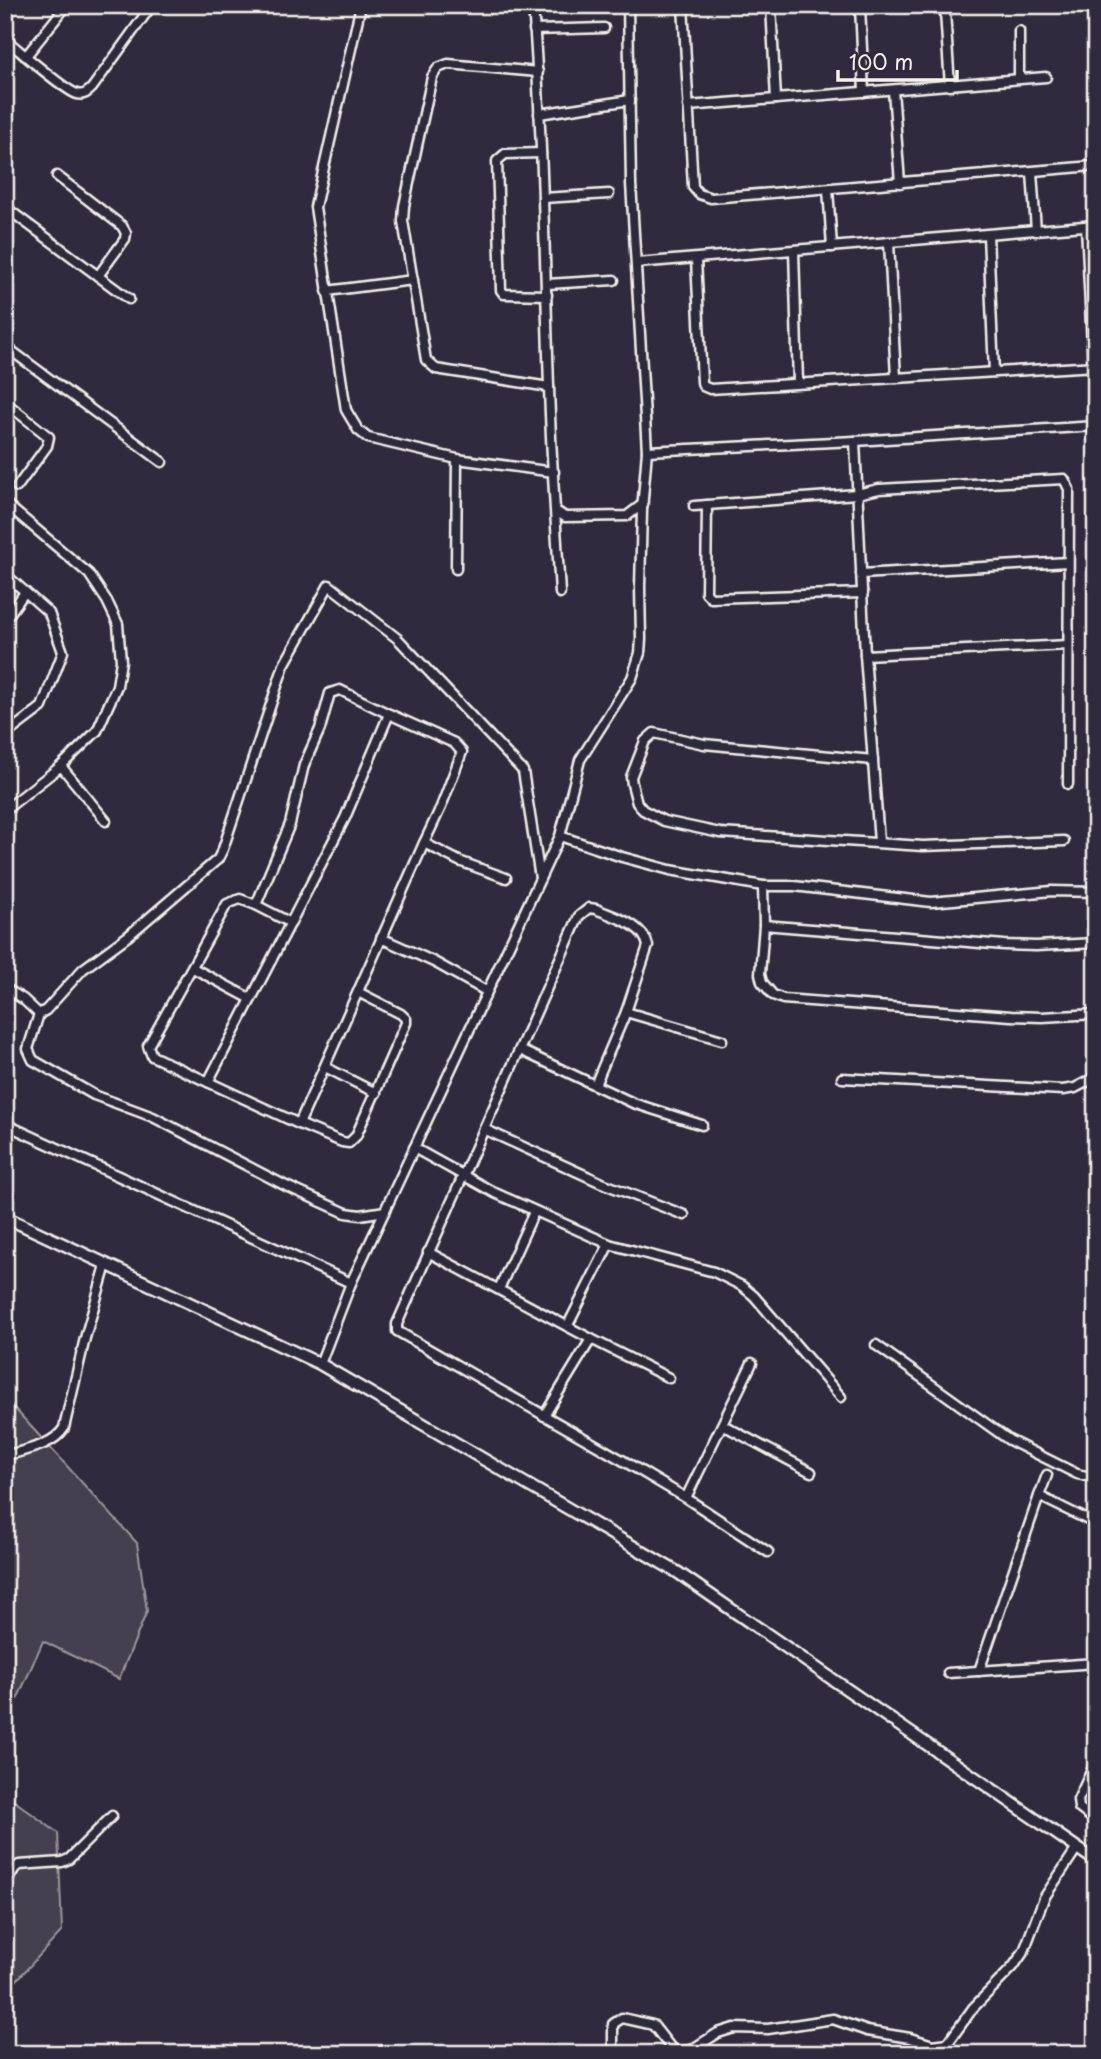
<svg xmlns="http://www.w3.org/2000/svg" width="1101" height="2059" viewBox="0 0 1101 2059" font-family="'Playpen Sans',sans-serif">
<rect width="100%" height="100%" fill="#2f2a3d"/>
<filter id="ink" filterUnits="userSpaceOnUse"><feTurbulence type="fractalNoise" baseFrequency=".0143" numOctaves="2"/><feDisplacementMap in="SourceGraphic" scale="14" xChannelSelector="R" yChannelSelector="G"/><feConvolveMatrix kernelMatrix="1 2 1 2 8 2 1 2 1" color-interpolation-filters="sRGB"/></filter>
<g filter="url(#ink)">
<g fill="#454050" stroke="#9c989c" stroke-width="2">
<path d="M5 1398 137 1543 147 1611 119 1679 43 1641 5 1727Z"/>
<path d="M5 1794 58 1833 62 1931 5 1993Z"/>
</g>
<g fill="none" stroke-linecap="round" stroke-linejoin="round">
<g stroke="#f4f1e8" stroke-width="13">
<g id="minor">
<path d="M361 5 315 207 346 410 358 430 368 438 457 459 554 472"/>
<path d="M533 5C542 132 545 259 549 387 551 455 556 524 560 593"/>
<path d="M683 5 693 187 699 194 711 198 1093 166"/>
<path d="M771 6 776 99"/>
<path d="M860 6 864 92"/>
<path d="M945 12 950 86"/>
<path d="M534 30 604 28"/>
<path d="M1019 31V79"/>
<path d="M5 39C19 50 64 90 77 94 84 96 88 92 92 88L152 5"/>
<path d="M26 56 67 5"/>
<path d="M538 72 448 64 438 68 432 77 404 206 403 221 426 360 436 369 549 387"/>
<path d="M893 90 900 183"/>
<path d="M688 106 1046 77"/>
<path d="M539 114 630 100"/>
<path d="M541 153 505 154 497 161 501 290 504 294 547 295"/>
<path d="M1032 172 1036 231"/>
<path d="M57 176 122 226 126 233 125 239 98 276"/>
<path d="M828 189 832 247"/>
<path d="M543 198 609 194"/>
<path d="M5 207 129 299"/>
<path d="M1086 226 1093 366"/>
<path d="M988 235 994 372"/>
<path d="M889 242 896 378"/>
<path d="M794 251 798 383"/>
<path d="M696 259 702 382 703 386 710 389 1096 366"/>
<path d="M637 263 1096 225"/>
<path d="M547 284 614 280"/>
<path d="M327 291 413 280"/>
<path d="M5 346 162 462"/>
<path d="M5 402 49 437 47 446 17 487"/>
<path d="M855 441 865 655 879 842"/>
<path d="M647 451 855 441 1096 426"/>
<path d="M5 503 89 574 107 601 118 624 121 661 117 686 97 731 61 766 5 810"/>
<path d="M707 505 706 593 711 598 863 593"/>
<path d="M694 506 857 494 879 489 1064 479 1069 489 1068 784"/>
<path d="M556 511 565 517 627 516 643 504"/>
<path d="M456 569 457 459"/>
<path d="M5 574 49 613 63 652 42 707 5 735"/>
<path d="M861 574 1068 562"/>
<path d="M5 620 25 592"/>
<path d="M865 655 1068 645"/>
<path d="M873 760 704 744 654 733 645 741 631 777 632 784 637 803 643 810 664 821 720 833 923 846 1064 841"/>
<path d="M61 766 106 821"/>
<path d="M560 836 622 857 670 870 763 886H794L931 902 1052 891 1096 892"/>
<path d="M763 886 764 925 760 974 762 982 773 995 783 999 1011 1016 1042 1017 1096 1014"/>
<path d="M291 923 256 905 290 824 304 765 320 729 330 693 340 690 389 714"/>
<path d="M764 925 1004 945 1036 946 1096 943"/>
<path d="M381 938 434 962 486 991"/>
<path d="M193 968 251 999"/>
<path d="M5 988 23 999 39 1014 28 1049 33 1060 94 1095 153 1117 286 1186 346 1213 360 1215 385 1211"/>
<path d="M358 992 401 1014 406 1019V1023L356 1136 349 1143 342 1142 299 1124 424 843 459 861 506 878"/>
<path d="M626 1012 722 1040"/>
<path d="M39 1014 46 1010 83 969 128 936 218 859 223 849 284 665 329 585 398 639 523 771 540 878"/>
<path d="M520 1050 633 1103 702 1125"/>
<path d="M325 1067 376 1093"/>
<path d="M842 1078 1063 1090 1075 1088 1096 1077"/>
<path d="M208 1082 152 1056 148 1046 227 904 240 899 256 905"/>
<path d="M595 1085 626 1012 648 946C644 924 614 917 596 909L589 908 579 916 397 1324V1331L622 1460 686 1498 768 1552"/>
<path d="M5 1124 351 1283"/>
<path d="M299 1124 208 1082 345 818 389 714 454 743 462 752 441 807 424 843"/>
<path d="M484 1129 602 1183 684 1215"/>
<path d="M414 1148 495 1193 609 1244 714 1272 742 1286 754 1296 841 1397"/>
<path d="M428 1252 591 1339 669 1378"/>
<path d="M499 1289 534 1212"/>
<path d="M568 1325 609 1244"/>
<path d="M876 1345 1009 1440 1077 1474 1096 1478"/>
<path d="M320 1364 351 1283 560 836 580 760 632 678 640 653 641 639 640 587 642 510 647 451 631 183 628 5"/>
<path d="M544 1416 591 1339"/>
<path d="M723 1425 811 1472"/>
<path d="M5 1456C24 1450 53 1446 64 1428L85 1338 106 1265"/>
<path d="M1039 1496 1047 1475"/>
<path d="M686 1498 752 1363"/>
<path d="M979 1671 1039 1496 1096 1524"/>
<path d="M948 1673 1096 1663"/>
<path d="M1096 1761 1078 1800 1079 1808 1096 1821"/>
<path d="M5 1884 15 1868 19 1865 62 1862 69 1859 112 1816"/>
<path d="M613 2054V2024L622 2018 653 2025 671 2048 680 2052 691 2050 718 2033 734 2028 768 2029 833 2019 867 2031 910 2038 933 2045 948 2043 973 2008 1013 1967 1024 1951 1044 1898 1077 1848"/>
</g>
</g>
<g stroke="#f4f1e8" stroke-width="15">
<path id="major" d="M5 1217 320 1364 677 1572 1096 1861"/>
</g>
<use href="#minor" stroke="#2f2a3d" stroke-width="8"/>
<use href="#major" stroke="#2f2a3d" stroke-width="10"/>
</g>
</g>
<rect width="1101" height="2059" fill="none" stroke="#2f2a3d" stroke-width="28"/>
<rect x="14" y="14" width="1073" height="2031" fill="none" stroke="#f4f1e8" stroke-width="2.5" filter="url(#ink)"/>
<path d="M838 70v10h119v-10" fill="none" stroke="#f4f1e8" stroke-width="3.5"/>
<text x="849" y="70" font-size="21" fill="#f4f1e8" stroke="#2f2a3d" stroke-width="5" paint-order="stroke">100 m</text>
</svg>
